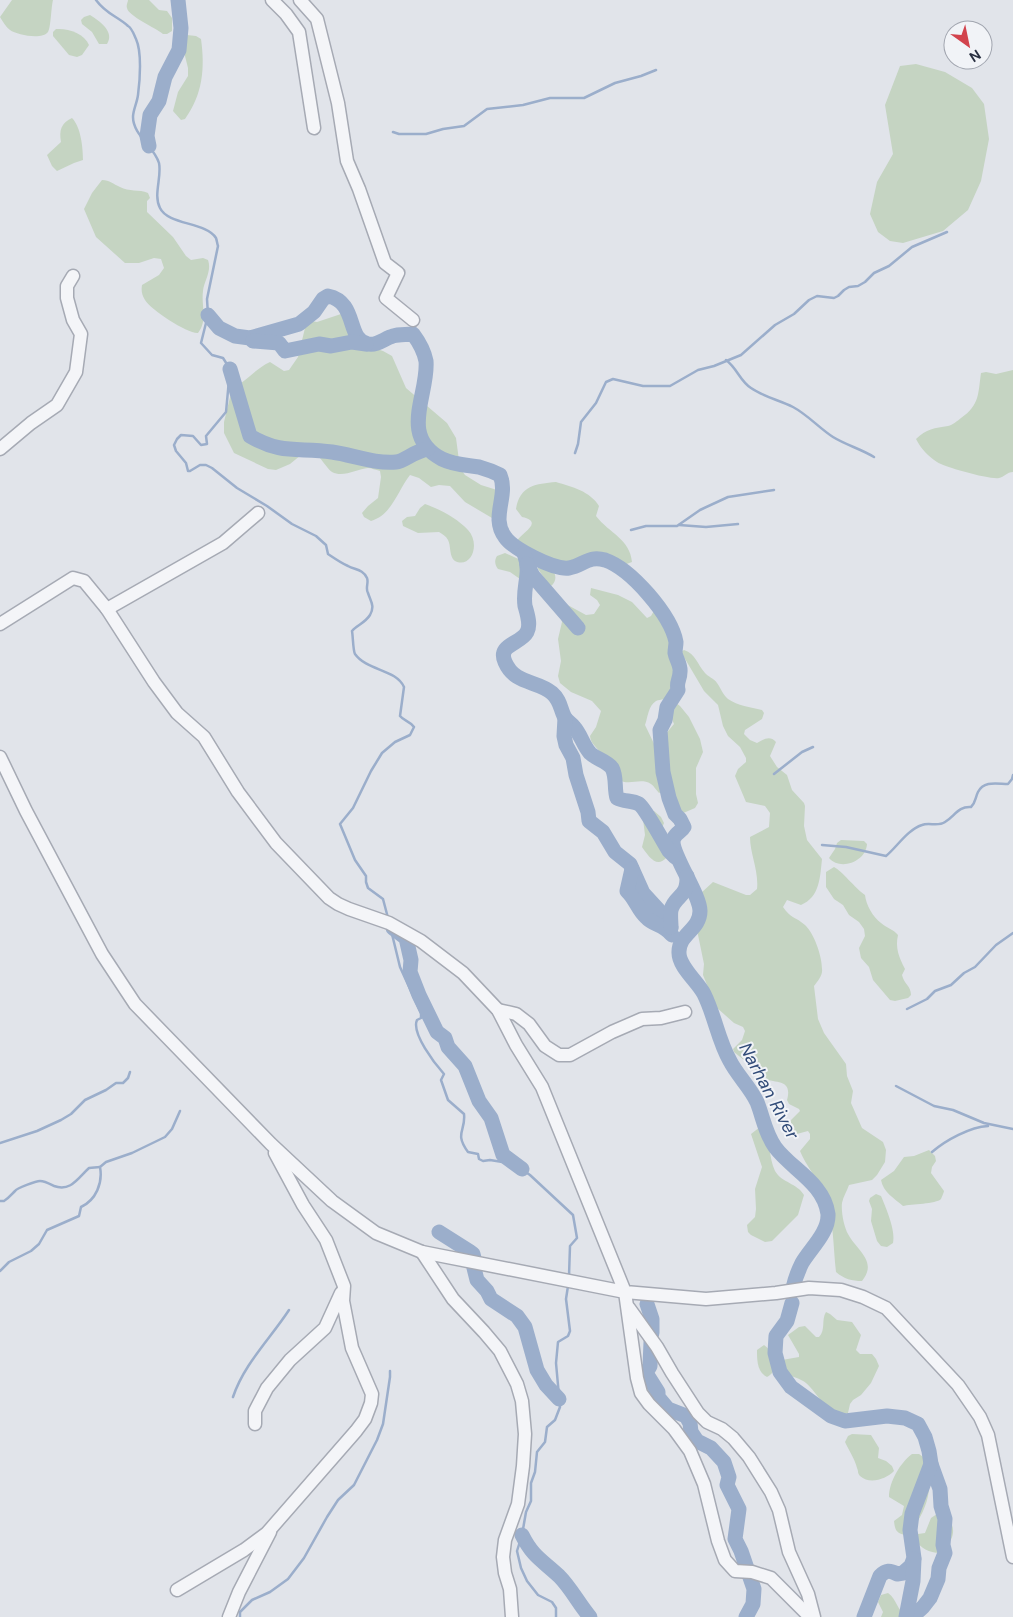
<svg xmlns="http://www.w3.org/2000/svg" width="1013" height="1617" viewBox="0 0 1013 1617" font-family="'DM Sans',sans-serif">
<rect width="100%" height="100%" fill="#e1e4ea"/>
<g fill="#c5d4c2">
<path d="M12 0H53C51 8 51 27 48 32 42 40 17 35 10 30 6 27 3 22 0 17Z"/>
<path d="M128 0H149L159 10 167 11 172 18V31L167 34H163C156 28 128 16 127 8 126 5 128 2 128 0Z"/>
<path d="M90 15C100 21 115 32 107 44H99L92 32 82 24 81 20 84 17Z"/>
<path d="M56 29C68 28 84 33 89 45L82 55 77 57 69 55 53 36V32Z"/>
<path d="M187 35 196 36 201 39C205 68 203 94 185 119L181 120 173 111 178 92 188 76V68L182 44V39Z"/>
<path d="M916 64 945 72 972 88 984 104 989 139 981 181 968 210 943 231 903 243 890 241 878 232 870 214 877 182 893 154 885 105 900 66Z"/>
<path d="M72 118C81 127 83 148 83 160L74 163 57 171 52 166 47 155 61 142C59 130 61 123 72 118Z"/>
<path d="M102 180C110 180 113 184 120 187 129 192 139 189 148 193L150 198 147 201V212L173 237 186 256 191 260 203 258 208 260C212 271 204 281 203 291 201 306 208 320 198 333 188 334 151 310 145 300 142 295 141 291 142 285L159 275 164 268 161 259 154 258 139 263H125L96 237 84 209 92 193Z"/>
<path d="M341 314 355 323 357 341 360 347 367 350 374 348 383 351 392 356 406 388 447 423 456 438 460 468 465 475 481 485 497 490 502 515 498 517 492 518 465 502 450 486 439 485 431 487 419 478 410 475C398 490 392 515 371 521L364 517 362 513 368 506 378 498 381 477 380 471C376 470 371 468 368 468 357 469 343 478 332 472 327 469 321 457 313 451L301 455 290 464 276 470 268 469 234 453 224 433V422L232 389C248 380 255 369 270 362L284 371 289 370 298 357 305 328 311 321 317 322Z"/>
<path d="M1013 370V472C1007 472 1004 477 999 478 991 480 944 467 937 462 928 456 921 449 916 439 926 429 935 428 948 426 953 425 957 421 961 418 980 405 978 393 981 373L986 372 996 374Z"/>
<path d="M556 482C572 487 590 491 599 506L596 516C609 533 630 539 632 562L621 566 611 560 594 554 563 564 524 549 516 542C521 533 545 522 522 517L516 509C520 485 536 484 556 482Z"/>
<path d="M425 504C439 509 457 518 468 530 481 544 471 569 455 561 449 557 451 545 448 540 446 536 442 534 439 532L418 533 403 526 402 521 407 517 415 516 420 508Z"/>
<path d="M505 553 525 562 526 573 523 578 520 579 510 572 498 569C495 565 494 561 497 556Z"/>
<path d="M542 562C552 565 561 578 551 586L549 585 538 569V563Z"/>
<path d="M591 588 618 595 632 602 647 618 651 616 655 609C673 621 683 678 670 695 667 700 661 699 656 701 648 706 648 717 645 725L658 752 664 789 661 792 659 793C656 790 654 786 651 784 636 775 624 794 606 767 603 763 603 757 600 753 597 746 591 745 590 736L596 727 601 711 592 701 571 692 560 683 558 676 561 661 558 639 562 622 558 607 564 603 586 615 594 614 600 605 597 600 590 595Z"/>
<path d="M684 650C696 654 697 664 705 673 708 677 714 678 717 683 721 688 722 694 728 699 738 706 750 707 762 710L764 713 762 719 745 730 744 734 750 740 757 743C764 739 770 735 776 742L770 756 777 767 787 775 792 790 804 803 805 806 804 826 807 840 822 859C820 877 820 897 801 905L787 900 783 907C790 918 796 917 805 925 814 933 822 956 822 969 823 975 818 981 814 986L818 1019 824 1033 846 1064 847 1076 853 1091 851 1103 862 1128 883 1142 886 1150 885 1162 877 1175 872 1180 849 1185C847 1191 843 1197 842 1203 841 1212 844 1227 848 1234 857 1251 878 1261 862 1281 852 1281 844 1279 836 1272 833 1246 834 1220 825 1195 818 1179 806 1166 800 1151L810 1139V1134L808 1131 793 1135 790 1133V1121L800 1111 799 1109 789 1104 787 1100C793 1078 775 1084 762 1078L755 1069 734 1052 733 1049 742 1040 745 1031 743 1027 734 1023 716 1007 703 975 704 964 697 930 702 918 699 899 701 893 713 882 746 895H750L757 889C759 871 750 854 750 837L769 827 770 813 765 806 746 802 735 776 738 769 746 762V758L740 747 728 736 723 726 718 705 704 691 681 652Z"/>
<path d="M676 703 680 706 689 717 700 739 703 752 696 768V794L698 803 695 808 681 814 677 812 673 806 666 779 663 758 664 736 674 724 669 712 674 704Z"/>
<path d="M654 811 661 817 664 823 660 833 661 842 667 857C657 869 649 857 642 847L645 835 643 819Z"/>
<path d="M841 840 864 841 867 844C866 862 840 871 829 858L835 849 837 843Z"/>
<path d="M834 867C842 871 855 888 865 895 866 905 873 917 881 923 887 928 893 929 898 935 895 948 899 957 905 969L902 975C904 984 911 986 911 995L908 998 895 1001 890 1000 873 980 869 967 861 958 859 948 865 936 864 929 859 922 849 915 843 905 834 899 826 887V872Z"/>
<path d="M760 1127C772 1141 768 1156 775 1171 782 1183 797 1183 804 1195L798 1215 772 1241 765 1242 751 1235 748 1232 747 1225 755 1217 756 1209 755 1189 762 1167 751 1134Z"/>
<path d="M929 1150 935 1156 936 1161 932 1167 931 1173 944 1191C944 1192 941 1199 941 1199 936 1204 911 1204 903 1206 895 1199 883 1192 881 1180L894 1171 904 1157 914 1156Z"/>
<path d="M876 1194 881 1196C886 1208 896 1231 893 1243L887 1247 881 1246 877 1241 871 1221 872 1209 869 1201 870 1198Z"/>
<path d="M826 1312 830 1314 837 1320 852 1322 861 1335 856 1350 860 1354H872L876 1359 879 1366 871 1383 861 1395 853 1400 850 1404 848 1413C827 1418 819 1394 806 1383 796 1375 783 1378 780 1363L782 1360 799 1357V1354L788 1335 799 1327 805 1326 816 1337H819C826 1330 821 1320 826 1312Z"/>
<path d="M764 1345C774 1352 782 1369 767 1377 757 1372 757 1360 757 1350Z"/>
<path d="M852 1434 871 1435 879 1448 878 1458 886 1461 892 1466 894 1471C886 1479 870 1485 860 1476 857 1472 859 1473 857 1468 855 1459 849 1451 845 1442L848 1436Z"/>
<path d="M912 1454H919L926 1459C926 1469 930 1478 929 1487 929 1503 918 1526 905 1535 896 1533 895 1530 894 1521L902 1515 904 1506 889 1497C889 1482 900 1463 912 1454Z"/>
<path d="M937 1514H946C958 1530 954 1540 940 1553 929 1553 921 1548 914 1539L918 1534 925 1533 931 1518Z"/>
<path d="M888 1593C897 1599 897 1611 907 1617H881L883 1612 878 1602 881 1595Z"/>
</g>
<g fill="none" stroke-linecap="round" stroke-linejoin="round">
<g stroke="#9baecb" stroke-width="2.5">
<path d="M96 0C106 14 117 16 128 26 132 28 134 35 136 39 142 52 140 80 138 95 137 103 133 110 133 117 133 135 154 146 159 163 162 177 153 195 160 208 168 225 206 222 216 238 217 241 217 243 218 246L207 299 208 315 201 343 212 355 223 358 230 369 226 412 206 436 207 444 201 445 193 436 181 435 177 439 174 445 176 451 186 463 188 471H190L200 465H206L212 468 237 488 267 506 292 524 316 536 326 545 328 554C334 558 341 563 348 566 355 570 363 569 367 578 369 583 365 588 368 593 371 602 375 606 370 615 365 623 357 625 352 631 353 636 353 651 355 654 367 671 396 669 404 687L400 716C404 721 410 721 414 727L410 735 395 742 382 753 371 771 353 808 340 824 355 860 366 876V882L368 888 383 899 388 918"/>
<path d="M393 132 399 134H426L443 129 464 126 487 109 523 105 550 98H584L615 83 641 76 656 70"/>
<path d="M726 360C737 368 740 381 751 388 764 397 779 400 793 407 808 415 819 428 833 437 846 445 861 449 874 457"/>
<path d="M575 453 578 444 581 422 596 403 606 382 613 379 643 386H670L698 370 714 366 741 355 775 325 794 314 809 300 817 296 834 298 838 296 844 290 849 287 858 286 865 282 874 273 889 266 912 247 947 232"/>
<path d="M679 525 706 527 738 524"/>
<path d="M631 530 646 526H677L700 510 728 497 774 490"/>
<path d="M774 774 802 752 813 747"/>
<path d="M822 845 846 847 886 856C897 847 907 830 922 825 929 822 938 827 945 822 955 816 958 806 971 807 976 802 975 798 978 792 984 780 998 784 1008 784L1012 779 1013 775"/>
<path d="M391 930 400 967 421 1013V1018L417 1020C411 1033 435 1064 444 1074L441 1080 448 1100 464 1114C466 1131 454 1133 468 1152L478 1154 479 1159 483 1161 490 1160 514 1164 530 1175 573 1215 577 1238 570 1246 569 1276"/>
<path d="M907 1009 927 999 935 991 951 985 964 973 975 967 996 945 1013 933"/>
<path d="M896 1086 934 1106 953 1110 984 1123 1013 1129"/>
<path d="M0 1143 37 1131 61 1120 71 1114 85 1100 106 1090 116 1083H123L128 1078 130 1072"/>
<path d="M932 1152C946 1140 970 1127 988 1126"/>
<path d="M0 1201H4C9 1198 11 1195 15 1191 17 1188 36 1181 40 1181 45 1181 50 1184 54 1186 71 1192 78 1178 89 1168L100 1167"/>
<path d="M0 1271 9 1262 31 1251 39 1244 47 1230 79 1216 81 1207C96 1200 103 1183 100 1167L106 1162 132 1153 165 1137 172 1129 180 1111"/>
<path d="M233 1397C244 1364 270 1339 289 1310"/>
<path d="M240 1617V1612L252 1600 270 1592 288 1579 304 1558 327 1517 338 1500 354 1485 377 1440 383 1424 390 1377V1371"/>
<path d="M556 1617V1608L552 1602 538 1595 527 1581 521 1568 517 1551 522 1535 526 1512 531 1501V1483L535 1472 537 1452 545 1442 547 1427 555 1420 560 1407 556 1363 558 1342 568 1336 570 1331 566 1299 568 1286"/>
</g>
<g stroke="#9baecb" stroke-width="15">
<path d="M149 146 147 136 150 115 159 101 165 77 179 50 181 28 178 0"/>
<path d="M208 315 219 328 235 336 250 338 299 324 314 312 323 299 328 296C358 302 346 340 368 344 377 346 385 338 393 336 399 334 407 335 413 334 419 342 424 351 426 361 429 394 398 436 442 459 454 465 466 465 479 467 486 469 494 472 500 475 509 496 490 517 505 537 513 549 554 570 569 568 583 566 588 555 605 560 631 569 671 615 676 642 676 646 675 649 675 653 676 659 681 665 680 672 680 680 676 681 678 690L667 707 665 720 660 730 663 772 669 798 675 814 680 819 684 827C682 831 676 833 674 838 668 850 700 893 700 911 700 930 678 934 679 953 679 967 698 982 704 994 715 1016 718 1040 730 1061 737 1075 750 1087 757 1102 763 1117 765 1133 775 1147 791 1169 824 1183 828 1214 829 1232 811 1248 802 1263 798 1271 795 1279 793 1288"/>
<path d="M253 341 279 343 285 351 319 344 331 346 352 342 366 344"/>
<path d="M230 369 250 436C282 455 299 447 332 452 353 455 375 464 396 462 405 461 414 451 428 449"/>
<path d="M524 553C532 574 522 586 525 606 527 613 531 625 527 632 521 644 497 644 505 662 515 685 537 680 552 693 560 700 560 707 564 716 566 721 571 723 574 727 581 735 583 745 590 753 596 759 607 761 612 768 617 777 614 789 617 798 624 802 632 800 639 804 646 809 663 842 669 851L675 857"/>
<path d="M527 564 533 576 578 628"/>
<path d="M565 718 564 736 566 745 573 758 576 775 588 812 589 821 603 832 615 852 630 864 643 893 665 917 671 928"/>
<path d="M632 869 627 891C635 898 638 910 646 917 654 926 662 923 672 935"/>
<path d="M671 927C671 922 670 915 671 910 675 895 688 898 687 876"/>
<path d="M393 928 406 938 411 960 410 972 419 995 437 1032 445 1038 448 1047 465 1066 479 1101 491 1118 503 1155 522 1169"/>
<path d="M439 1232 469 1251 473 1254 474 1258"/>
<path d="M474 1268 477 1280 487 1291 491 1299 517 1316 525 1327 537 1370 546 1385 559 1399"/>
<path d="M792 1303 787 1321 776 1336 775 1353 780 1372 791 1387 831 1416 845 1421 887 1416 905 1418 918 1424 925 1437 929 1451 931 1464 940 1489 941 1506 945 1519 943 1545 945 1553 939 1568 938 1579 930 1598 923 1607 912 1617"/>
<path d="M647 1304 652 1319V1333"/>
<path d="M651 1342 650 1366 646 1373 658 1392V1397L668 1409 686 1416 690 1423 691 1432 697 1441 711 1448 724 1462 729 1477 727 1485 739 1509 735 1539 741 1551 754 1589 753 1604 746 1617"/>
<path d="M522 1535C533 1557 542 1560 559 1576 571 1588 579 1604 590 1617"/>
<path d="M864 1617 880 1576C886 1570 890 1570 897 1574L903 1573 911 1566 914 1558 910 1530 912 1514 931 1464"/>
<path d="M906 1617 913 1581 914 1559"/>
</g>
<g stroke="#a6aab4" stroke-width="15">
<g id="minor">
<path d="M272 0 286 14 299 32 314 128"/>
<path d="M300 0 317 19 338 103 347 161 359 189 385 263 398 273 386 298 413 320"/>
<path d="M0 449 31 423 57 405 76 372 81 334 73 320 67 298V286L73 276"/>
<path d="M107 609 223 543 258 513"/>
<path d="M0 624 73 578 84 581 107 609 154 682 177 713 204 737 238 792 276 843 329 898 338 904 349 909 389 923 421 941 463 973 498 1010 516 1045 542 1087 625 1292 706 1299 776 1293 809 1288 841 1290 863 1297 886 1308 958 1385 980 1417 988 1435 1013 1557"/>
<path d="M0 757 26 811 102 954 135 1004 271 1144 332 1201 376 1233 422 1252 625 1292 637 1378 641 1393 649 1404 674 1429 690 1451 704 1484 718 1541 725 1560 735 1571 752 1572 771 1578 810 1617"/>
<path d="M498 1010 516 1014 529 1024 545 1046 559 1055H570L612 1032 642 1019 661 1018 685 1012"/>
<path d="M422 1252 453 1299 484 1332 500 1351 517 1384 522 1401 525 1434 523 1466 518 1504 505 1540 503 1557 505 1573 510 1589 512 1617"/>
<path d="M629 1308 657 1347 672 1373 698 1413 707 1422 722 1429 733 1438 749 1457 771 1492 779 1510 789 1552 808 1594 814 1617"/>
<path d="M255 1424V1411L267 1388 290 1360 325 1328 341 1293"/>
<path d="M177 1590 244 1550 267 1533 356 1431 365 1419 371 1403 372 1394 352 1348 343 1301 344 1286 326 1240 303 1205 275 1153"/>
<path d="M229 1617 239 1592 270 1532"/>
</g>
</g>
<use href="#minor" stroke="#f4f5f8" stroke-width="12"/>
</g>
<g text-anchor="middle" stroke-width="4" stroke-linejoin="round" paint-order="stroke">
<g font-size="18" font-style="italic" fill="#314b78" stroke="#f1f3f7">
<text transform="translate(769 1091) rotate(62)" y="6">Narhan River</text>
</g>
</g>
<g transform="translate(968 45) rotate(147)"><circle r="24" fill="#f1f3f7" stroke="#a1a5af"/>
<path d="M0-4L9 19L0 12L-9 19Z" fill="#d2434d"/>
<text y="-8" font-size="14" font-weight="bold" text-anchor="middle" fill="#293042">N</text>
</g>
</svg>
